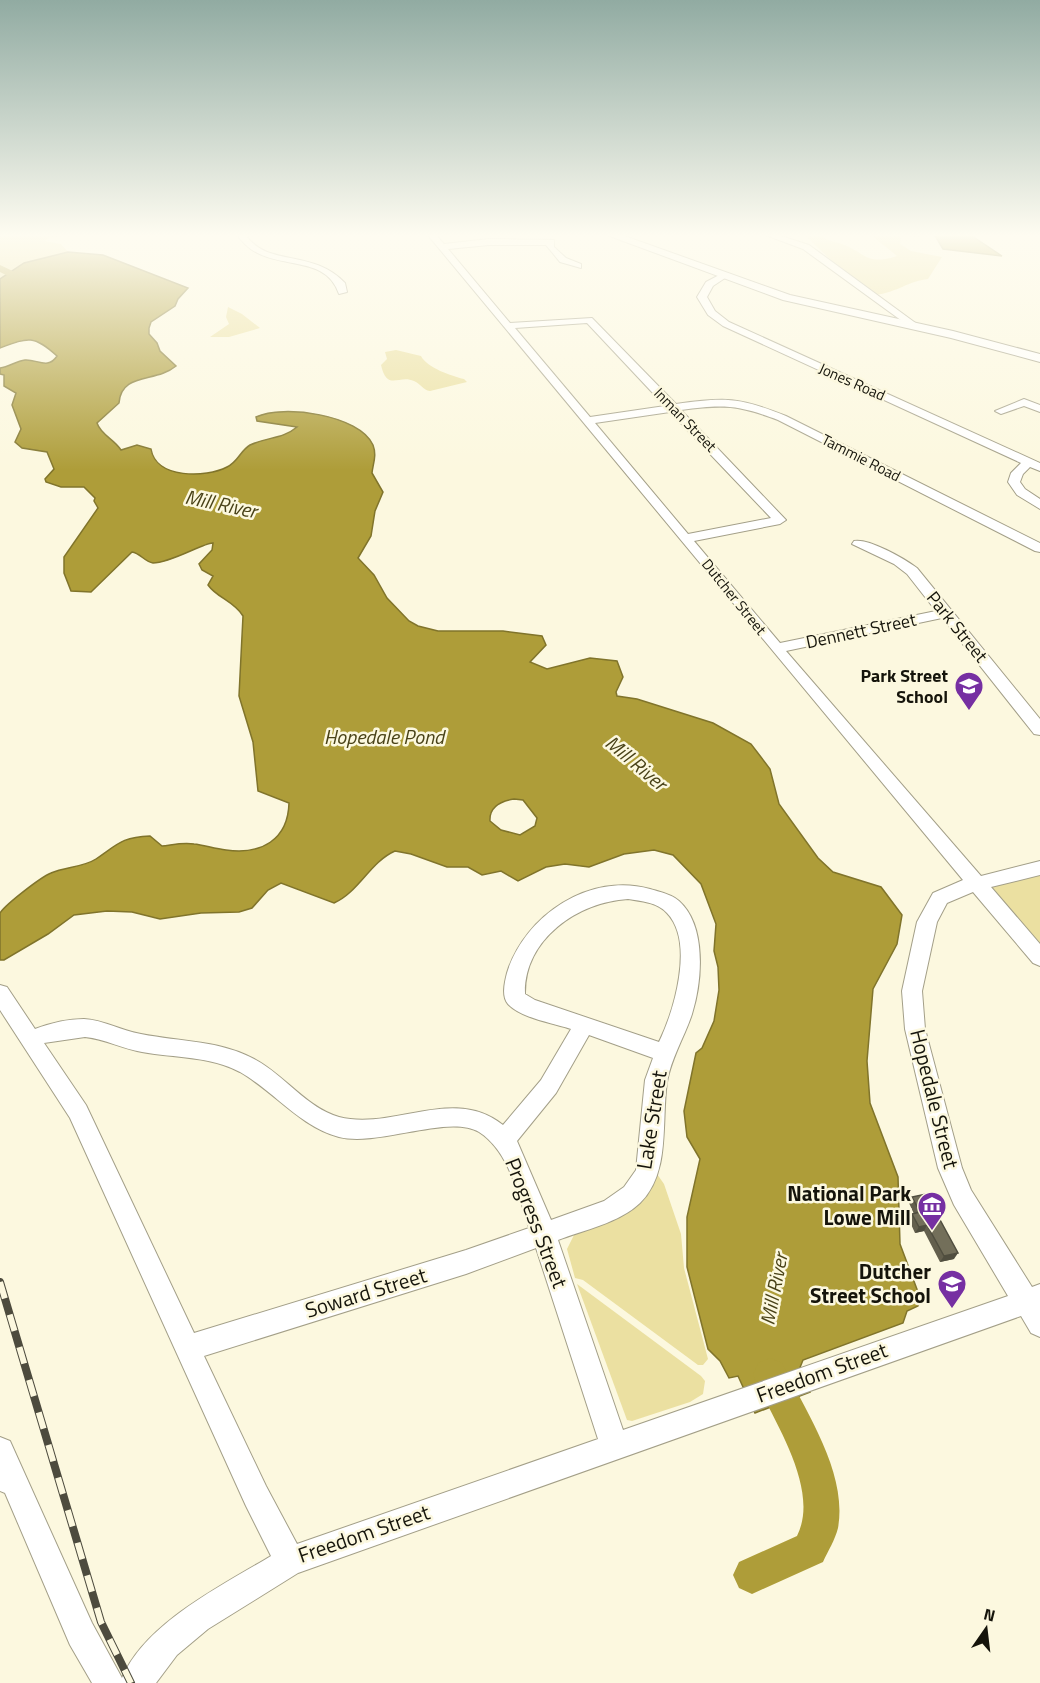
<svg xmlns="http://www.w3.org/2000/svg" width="1040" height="1683" viewBox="0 0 1040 1683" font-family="'Titillium Web',sans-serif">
<rect width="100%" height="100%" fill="#fcf8df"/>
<g fill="#ebe0a1">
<path d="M0 234H73L49 238 45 241 61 244 68 252 24 263 0 279Z"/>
<path d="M808 234H819C825 241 834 241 842 244 866 253 866 266 897 256L870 234H921L922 237 901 235 900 244 911 251 942 257 928 279C908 281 898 292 876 295L834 263 808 238Z"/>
<path d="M228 307 242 314 260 328 229 337H210L229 324 226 317Z"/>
<path d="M396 350 421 356C427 368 452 376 464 379L467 382 430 391C423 390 421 384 414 381 399 374 387 392 381 365L387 359 385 352Z"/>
<path d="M1040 874V947L990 888Z"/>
<path d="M657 1174 664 1184 681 1234 684 1268 708 1359 703 1365H698L583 1280 575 1278 567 1249 574 1235 587 1228Z"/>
<path d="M577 1284 701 1376 705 1381 703 1394 690 1402 632 1421 627 1420Z"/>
</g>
<g fill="#ae9d39" stroke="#80742b" stroke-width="1.5" fill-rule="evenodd">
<path d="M934 234H969L1002 256 943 249Z"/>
<path d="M68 252 103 255 188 288 178 299 175 306 151 322 149 328V334L157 343 160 351 176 366C156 383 121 372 119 403L97 423C101 435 114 439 121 450L137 445 151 449C156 479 206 478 227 467 238 462 240 451 250 445 267 437 283 439 297 427L257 421 256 417C283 404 360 415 373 445 377 456 373 463 372 473L383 492 375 511 371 536 358 558 374 575 387 598 409 621 418 626 438 631H503L542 636 546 645 530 662 547 669 590 658 617 661 623 677 616 692 617 696 637 699 713 723 751 744 770 769 779 804 818 858 833 872 881 887 902 915 897 944 873 989 867 1061 870 1103 898 1177 900 1244 921 1300 918 1306 907 1311 903 1323 803 1360 799 1370 810 1392 755 1413 738 1376 729 1378 720 1361 708 1349 687 1267V1217L700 1159 687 1137 684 1111 696 1053 702 1048 714 1021 719 990 718 967 714 951 716 924 701 884 673 855 654 850 624 854 589 867 565 864 546 867 518 881 501 871 482 875 468 867H447L411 854 395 851C370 862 359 892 334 903L281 883 268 890 252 908 239 912 201 913 160 919 132 912 107 911 74 915 48 934 4 960H0V913C6 904 41 877 51 873 65 867 84 867 96 859 118 844 122 837 150 836L162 846C172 845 183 842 194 844 204 845 215 849 226 850 261 855 288 840 289 803L258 791 253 742 239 696 243 616C234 601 217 598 208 585L213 576 202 570 199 564 212 550 213 543C205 542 171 563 153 563 145 562 140 553 132 552L91 592 71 591 64 573V557L98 508 94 501 95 498 84 487H61L46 482 45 479 54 469 47 452 22 448 15 442 21 429 12 405 16 393 4 386V375L0 374V368C9 367 16 361 25 360 37 359 48 370 57 356 34 335 29 337 0 348V279L24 263ZM514 799 523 800 537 818 535 826 520 835 501 830 490 821C489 806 502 801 514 799Z"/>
</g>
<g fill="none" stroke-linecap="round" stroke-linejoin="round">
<g fill="#ae9d39" fill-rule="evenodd">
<path d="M0 265 40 284 42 286 32 288 0 272Z"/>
<path d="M770 1358 782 1363C805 1411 848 1472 838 1528 835 1540 828 1551 823 1562L752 1594 739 1588 733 1575 739 1562 797 1536C821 1488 772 1419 753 1375L758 1363Z"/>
</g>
<g stroke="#a39f88" stroke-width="2">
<g id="minor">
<path d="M237 234H245C267 268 312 248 345 283L347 292 339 294C324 248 263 277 237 234Z"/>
<path d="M427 234H435L444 244 489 239 554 240V247L566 258 581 264V268L560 262 546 245H489L448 249 510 323 592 318 676 404C725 397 739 397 786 416L1040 543V552L1035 551 778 420C738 405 724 404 681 410L786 520 780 524 694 541 780 643 936 611 907 574 894 564 852 544 854 541C869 538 905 559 917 568L1040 719V735L1034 734 942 618 786 651 981 876 1040 861V875L991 887 1040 944V966L1033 963 973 892 947 903 937 922 922 991 925 1029 962 1168 971 1190 1032 1287 1040 1284V1337L1031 1333 1021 1316 298 1573 208 1629 177 1655 156 1683H92L70 1645 5 1493 0 1491V1437L10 1441 92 1623 122 1678C145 1623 223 1585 271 1556L246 1506 70 1118 0 1010V985L7 987 35 1029C51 1023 67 1019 84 1019 104 1020 122 1031 141 1034 181 1042 220 1040 256 1060 284 1075 307 1108 339 1117 393 1131 453 1085 503 1125L541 1080 571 1029C553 1023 521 1018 508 1004 501 996 505 981 507 973 525 915 590 872 650 889 660 892 671 894 679 901 707 926 702 982 692 1014 685 1036 671 1058 667 1082 661 1121 671 1173 640 1203 619 1223 584 1230 558 1240L623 1430 1008 1296 954 1205 938 1168 905 1029 902 991 917 922 933 893 963 880ZM587 323 665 406 590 417 515 328ZM670 412 771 518 688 534 595 423ZM628 899C641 901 657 902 667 913 695 942 674 1011 659 1042L535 1000 525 994C524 939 578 902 628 899ZM589 1035 653 1058 645 1080 636 1170 624 1187 604 1201 551 1220 517 1141 556 1093ZM85 1037C105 1039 123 1049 142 1052 175 1058 210 1056 240 1072 275 1092 299 1126 339 1137 379 1147 448 1114 479 1132 509 1151 519 1196 529 1228L466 1250 194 1333 86 1105 44 1043ZM536 1248 598 1439 297 1544 266 1486 204 1356 466 1274Z"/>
<path d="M763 234H775L809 245 921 327 913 329 803 249Z"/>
<path d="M723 273 728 276 713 286 707 297 715 311 729 322 1040 463V471L1030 467 1023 474 1020 482 1025 489 1040 499V509L1017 495 1008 482 1011 473 1021 463 723 326 708 315 697 297 706 282Z"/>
<path d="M1024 399 1040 405V412L1024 406 1001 414 995 411Z"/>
</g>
</g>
<g stroke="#a39f88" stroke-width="2">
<path id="major" d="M604 234H619L790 295 953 331 1040 354V362L951 338 783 300Z"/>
</g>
<use href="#minor" fill="#fff" fill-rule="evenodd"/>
<use href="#major" fill="#fff" fill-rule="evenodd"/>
<g stroke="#4d4b3e" stroke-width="8">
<path id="rail" d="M0 1282 101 1622 131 1683"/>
</g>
<use href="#rail" stroke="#fcf8df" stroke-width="6" stroke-dasharray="17" stroke-linecap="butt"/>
</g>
<path fill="#635f4d" d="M912 1197 954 1259 940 1262 924 1231 915 1233 909 1220 912 1214H914L909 1203Z"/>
<g fill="#504e3f">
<path d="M927 1225 924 1231 915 1233 919 1227Z"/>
<path d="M958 1253 954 1259 940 1262 944 1256Z"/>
</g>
<path fill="#736f5a" stroke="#504e3f" stroke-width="1.5" d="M926 1194 958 1253 944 1256 927 1225 919 1227 912 1214 920 1212 912 1197Z"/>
<linearGradient id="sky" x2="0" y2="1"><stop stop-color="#91aba2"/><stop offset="0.5" stop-color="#fefcf1"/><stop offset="1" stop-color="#fefcf1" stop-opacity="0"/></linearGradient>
<rect width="1040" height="470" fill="url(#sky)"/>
<defs>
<g id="school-pin" transform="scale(1.5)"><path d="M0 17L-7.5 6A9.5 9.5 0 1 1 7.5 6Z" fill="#762fa2" stroke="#fcf8df"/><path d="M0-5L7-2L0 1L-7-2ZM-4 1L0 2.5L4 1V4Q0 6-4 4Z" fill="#fff"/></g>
<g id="museum-pin" transform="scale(1.5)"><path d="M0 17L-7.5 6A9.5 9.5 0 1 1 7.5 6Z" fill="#762fa2" stroke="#fcf8df"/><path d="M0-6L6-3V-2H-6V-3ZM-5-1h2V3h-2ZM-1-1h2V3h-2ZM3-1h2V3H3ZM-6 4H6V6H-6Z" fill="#fff"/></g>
</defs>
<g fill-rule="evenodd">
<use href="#school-pin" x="969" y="686"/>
<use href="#museum-pin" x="932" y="1206"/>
<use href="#school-pin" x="952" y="1284"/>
</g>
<g text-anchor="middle" stroke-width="5" stroke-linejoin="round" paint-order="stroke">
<g font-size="15" fill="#15140b" stroke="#fcf8df">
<text transform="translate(852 382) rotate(24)" y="5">Jones Road</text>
<text transform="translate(685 420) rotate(46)" y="5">Inman Street</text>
<text transform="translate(861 458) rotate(27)" y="5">Tammie Road</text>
<text transform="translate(734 597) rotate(51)" y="5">Dutcher Street</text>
</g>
<g font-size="18" fill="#15140b" stroke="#fcf8df">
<text transform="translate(957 627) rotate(51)" y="6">Park Street</text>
<text transform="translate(861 631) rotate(-12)" y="6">Dennett Street</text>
</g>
<g font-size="18" font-weight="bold" fill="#15140b" stroke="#fcf8df" text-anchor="end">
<text x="948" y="682">Park Street<tspan x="948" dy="21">School</tspan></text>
</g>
<g font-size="20" font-style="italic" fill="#494218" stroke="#fcf8df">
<text transform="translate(221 504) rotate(12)" y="7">Mill River</text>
<text x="384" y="744">Hopedale Pond</text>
<text transform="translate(636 763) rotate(40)" y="7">Mill River</text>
<text transform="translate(774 1289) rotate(-79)" y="7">Mill River</text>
</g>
<g font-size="21" fill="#15140b" stroke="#fcf8df">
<text transform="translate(934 1099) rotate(76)" y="7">Hopedale Street</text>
<text transform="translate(652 1120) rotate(-81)" y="7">Lake Street</text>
<text transform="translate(536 1223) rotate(69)" y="7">Progress Street</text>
<text transform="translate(366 1293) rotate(-17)" y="7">Soward Street</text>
<text transform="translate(822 1373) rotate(-20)" y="7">Freedom Street</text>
<text transform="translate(364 1534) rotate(-19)" y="7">Freedom Street</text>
</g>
<g font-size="21" font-weight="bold" fill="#15140b" stroke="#fcf8df" text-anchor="end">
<text x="911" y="1201">National Park<tspan x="911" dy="24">Lowe Mill</tspan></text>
<text x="931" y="1279">Dutcher<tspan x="931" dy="24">Street School</tspan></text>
</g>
</g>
<g transform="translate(986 1629) rotate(14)" stroke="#fcf8df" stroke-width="4.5" paint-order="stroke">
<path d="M0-4.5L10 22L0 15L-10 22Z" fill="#15140b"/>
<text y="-9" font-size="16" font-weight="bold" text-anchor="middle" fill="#15140b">N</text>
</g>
</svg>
